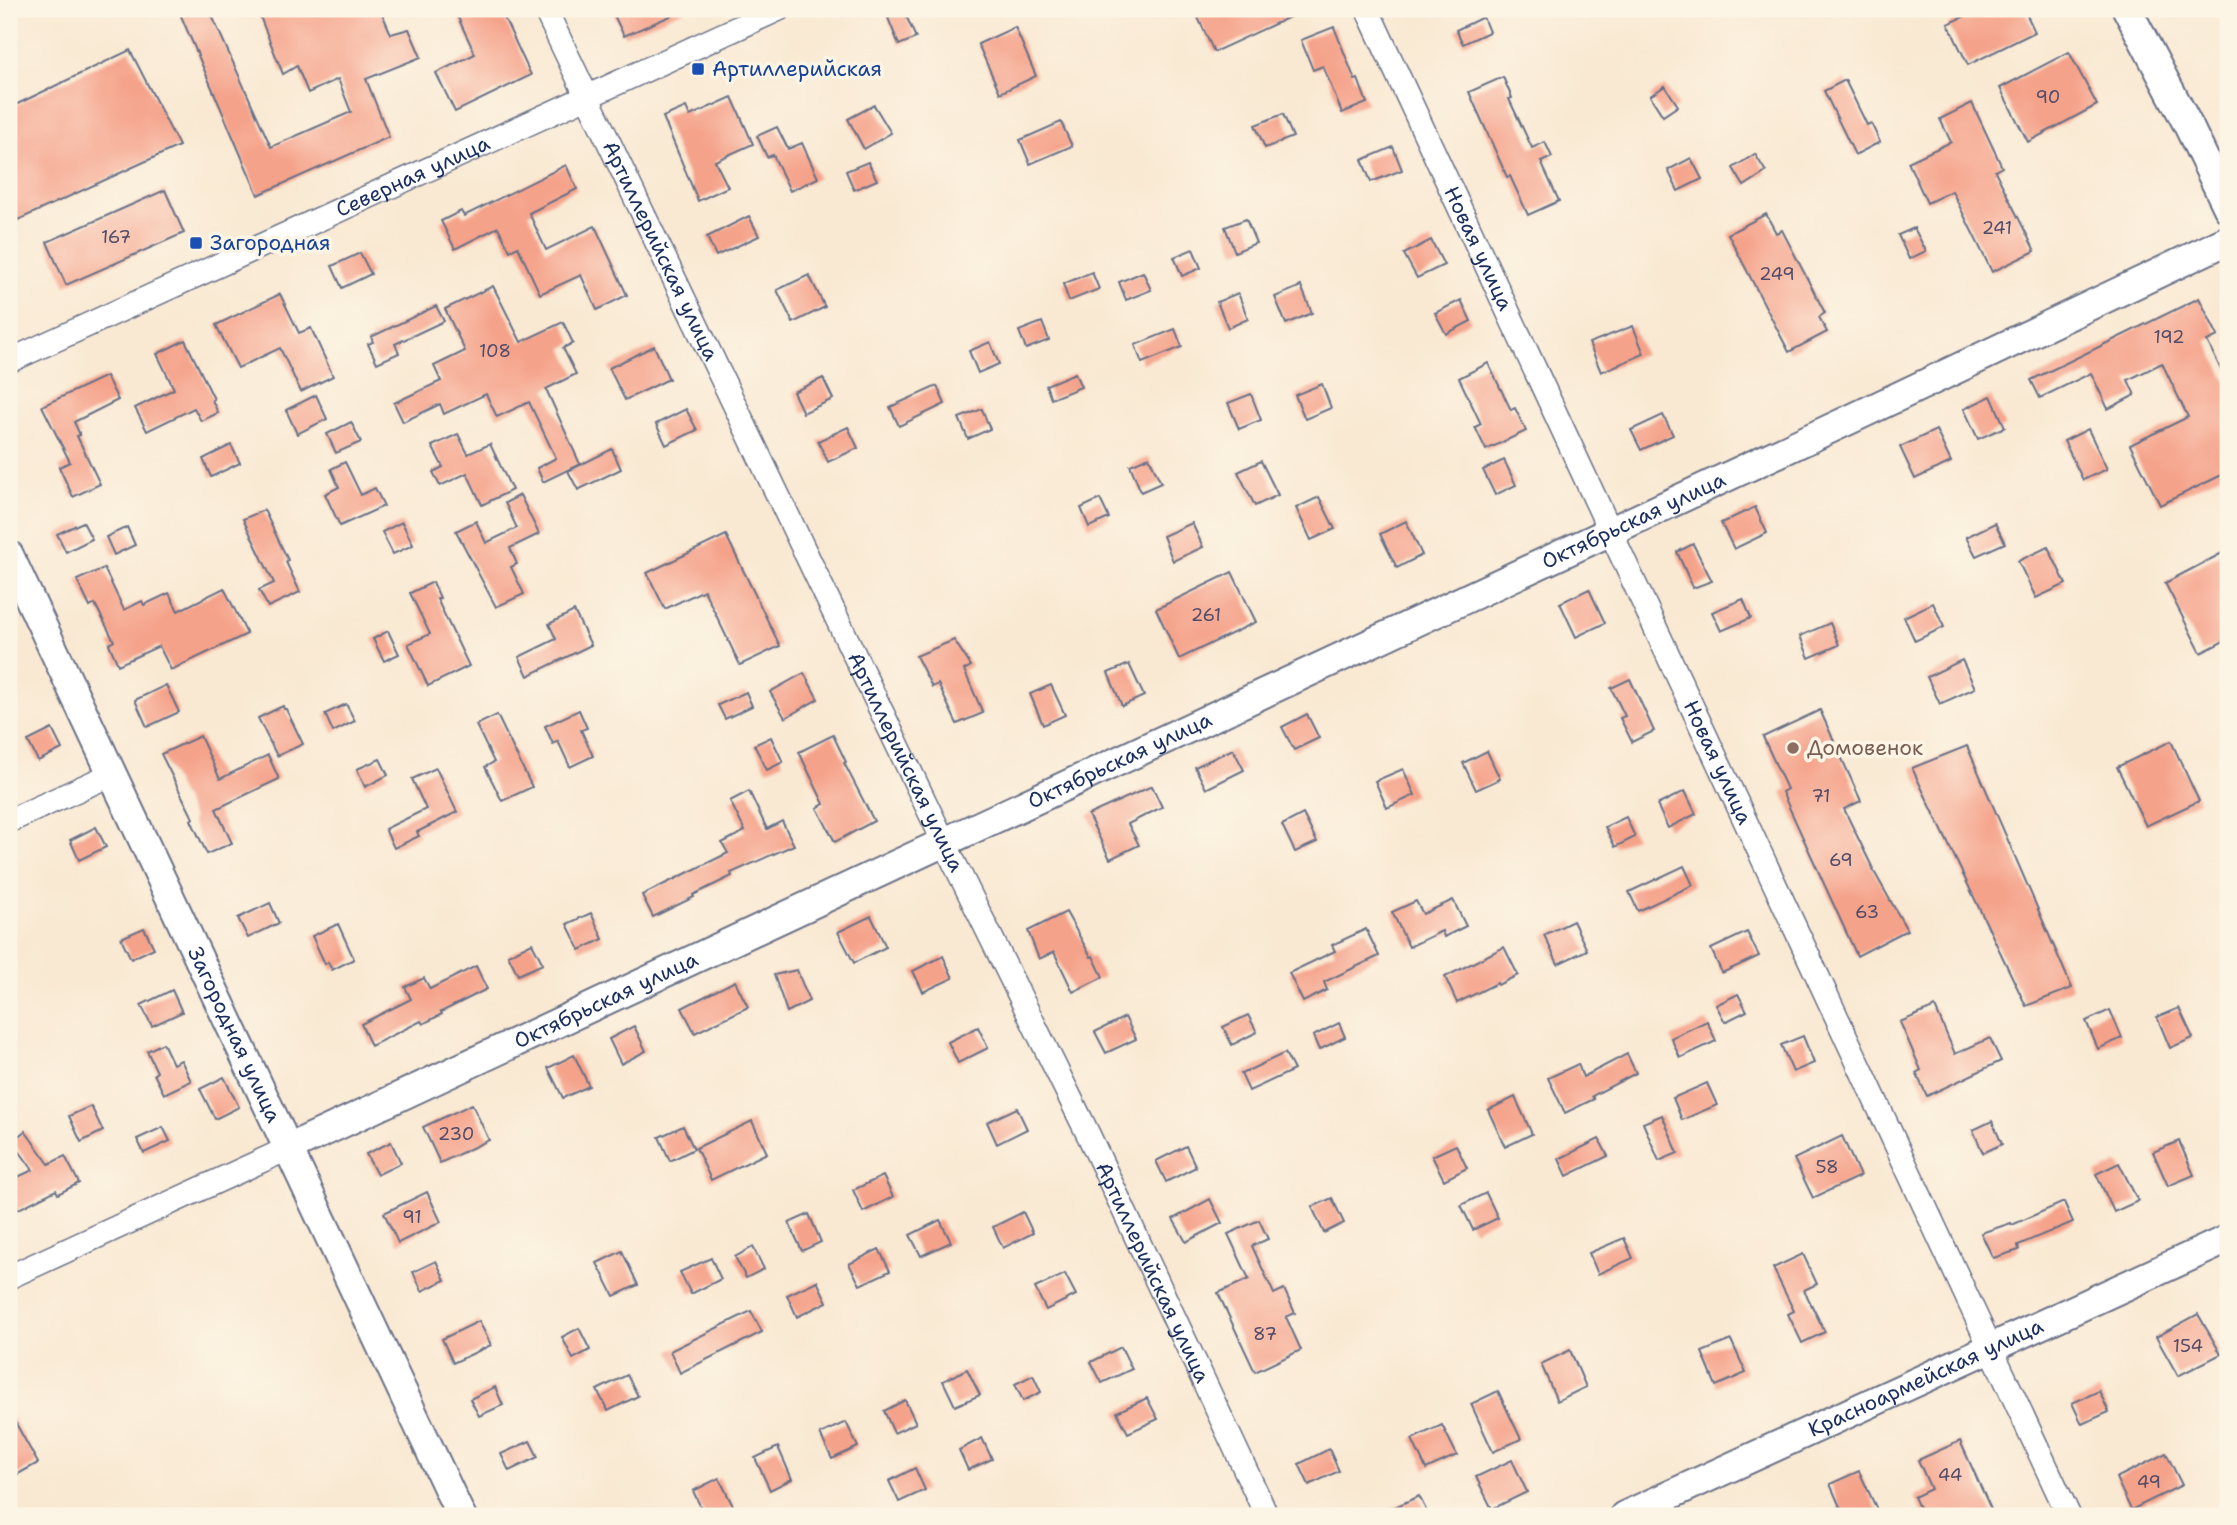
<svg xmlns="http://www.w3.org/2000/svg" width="2237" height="1525" viewBox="0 0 2237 1525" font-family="'Shantell Sans',sans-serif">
<rect width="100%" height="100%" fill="#fcf5e5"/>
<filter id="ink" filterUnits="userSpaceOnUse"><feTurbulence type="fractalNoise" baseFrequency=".0143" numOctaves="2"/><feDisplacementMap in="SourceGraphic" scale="14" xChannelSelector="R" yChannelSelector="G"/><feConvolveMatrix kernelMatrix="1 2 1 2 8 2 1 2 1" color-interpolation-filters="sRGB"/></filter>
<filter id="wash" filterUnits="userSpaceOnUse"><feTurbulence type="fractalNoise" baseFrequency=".00686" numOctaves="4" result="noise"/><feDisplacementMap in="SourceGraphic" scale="28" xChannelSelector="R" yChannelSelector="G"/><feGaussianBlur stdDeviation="1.57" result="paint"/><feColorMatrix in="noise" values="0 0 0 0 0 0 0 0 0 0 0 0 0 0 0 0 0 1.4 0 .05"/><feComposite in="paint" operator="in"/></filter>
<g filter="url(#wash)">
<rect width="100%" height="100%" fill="#f9e9d3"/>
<g id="blocks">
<g fill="#f5a28a">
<path d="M178 9H209L271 147 351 112 338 79 308 93 297 66 283 74 259 14 271 9H380L391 34 409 29 421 57 366 79 389 137 258 195Z"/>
<path d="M454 9H500L531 75 455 112 436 73 475 54Z"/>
<path d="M611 9H687L624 36Z"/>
<path d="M1194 9H1307L1214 52Z"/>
<path d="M1980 9H2024L2035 32 1968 65 1948 24Z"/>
<path d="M904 11 916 38 899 45 888 18Z"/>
<path d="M1483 17 1489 32 1463 44 1456 30Z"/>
<path d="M1015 27 1036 76 1000 93 978 44Z"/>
<path d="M1334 27 1355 80 1358 79 1367 103 1342 113 1323 66 1313 70 1301 40Z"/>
<path d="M130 50 179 146 18 220 9 202V108Z"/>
<path d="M2069 52 2097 105 2028 142 2000 88Z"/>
<path d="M1503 77 1512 98 1509 99 1532 148 1545 142 1552 157 1541 162 1559 201 1528 215 1510 176 1507 177 1469 92Z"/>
<path d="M1845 80 1867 125 1871 123 1880 142 1855 155 1824 91Z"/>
<path d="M1665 86 1678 106 1663 116 1650 96Z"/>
<path d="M732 97 753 144 715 161 728 187 698 201 663 117 686 107 690 116Z"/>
<path d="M1972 103 2002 167 1995 171 2035 251 1992 272 1952 191 1927 203 1908 162 1951 142 1940 119Z"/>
<path d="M874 105 891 133 864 149 848 119Z"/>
<path d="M1283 114 1293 137 1265 148 1255 125Z"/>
<path d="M1061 122 1072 146 1030 164 1020 140Z"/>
<path d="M777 127 788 149 802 143 818 178 790 191 773 155 767 157 757 136Z"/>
<path d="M1393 147 1402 170 1371 182 1362 160Z"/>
<path d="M1755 154 1766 172 1744 186 1733 168Z"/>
<path d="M1691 158 1702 179 1678 191 1668 170Z"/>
<path d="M868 162 877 180 854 190 846 171Z"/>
<path d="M566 165 577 189 529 213 546 250 595 226 627 295 597 310 581 275 540 294 518 247 510 251 498 227 455 249 441 221 461 211 464 216Z"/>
<path d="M165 190 184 233 66 285 47 242Z"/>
<path d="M1766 214 1776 233 1782 230 1825 313 1819 317 1827 332 1789 352 1728 234Z"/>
<path d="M749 216 759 236 716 256 707 237Z"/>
<path d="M1246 219 1256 243 1235 252 1225 227Z"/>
<path d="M1914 228 1926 251 1909 259 1898 235Z"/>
<path d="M1431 240 1444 265 1417 278 1404 254Z"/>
<path d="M1193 249 1201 268 1182 276 1174 257Z"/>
<path d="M360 253 371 274 342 288 332 266Z"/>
<path d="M1092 272 1099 289 1069 301 1063 284Z"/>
<path d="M1143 272 1151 290 1126 300 1119 282Z"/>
<path d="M809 275 825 307 793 323 777 290Z"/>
<path d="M493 286 521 342 563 322 573 343 563 348 576 374 546 389 580 464 543 482 537 468 556 458 529 402 497 417 486 394 444 414 440 404 403 422 394 403 441 381 434 366 465 351 445 309Z"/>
<path d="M1301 286 1312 313 1286 324 1275 297Z"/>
<path d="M1238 293 1248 319 1228 328 1217 302Z"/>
<path d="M280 294 299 333 311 328 333 376 301 392 280 348 238 368 216 325Z"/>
<path d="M2199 298 2218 336 2207 341 2228 384V472L2160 505 2130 445 2188 417 2162 363 2128 380 2135 395 2108 409 2091 373 2040 398 2031 380Z"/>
<path d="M1461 300 1471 321 1446 334 1435 313Z"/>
<path d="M436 306 444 321 395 344 399 353 377 363 368 344 373 342 371 337Z"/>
<path d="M1042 322 1049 340 1026 349 1019 331Z"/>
<path d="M1633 326 1644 354 1601 372 1589 343Z"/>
<path d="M1175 329 1182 347 1142 363 1135 345Z"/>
<path d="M185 340 214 399 212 400 218 413 201 421 194 408 147 431 135 408 174 389 157 354Z"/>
<path d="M990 342 999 364 978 373 969 351Z"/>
<path d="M654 346 669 379 625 400 609 368Z"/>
<path d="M1488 363 1511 410 1515 408 1526 431 1486 450 1475 427 1481 424 1459 378Z"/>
<path d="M1075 373 1081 387 1051 399 1046 385Z"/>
<path d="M106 376 118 400 74 422 80 435 77 436 100 484 73 497 59 467 70 462 42 406Z"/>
<path d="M823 378 833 399 803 413 793 392Z"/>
<path d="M1322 384 1331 408 1305 419 1295 395Z"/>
<path d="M937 386 945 404 899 426 890 407Z"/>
<path d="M1251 394 1261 420 1239 429 1228 403Z"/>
<path d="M316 395 327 419 297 434 286 410Z"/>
<path d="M1991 396 2005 427 1978 439 1964 409Z"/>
<path d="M686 409 697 430 666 445 656 424Z"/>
<path d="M982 409 990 429 968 439 959 418Z"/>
<path d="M1663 415 1673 435 1641 450 1631 430Z"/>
<path d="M351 422 361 442 336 453 327 434Z"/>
<path d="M848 427 858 448 828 462 818 441Z"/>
<path d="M2088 429 2107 469 2083 480 2064 441Z"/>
<path d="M1936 430 1951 462 1915 479 1900 447Z"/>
<path d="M458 434 468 454 490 444 512 490 482 505 467 473 440 486 433 472 443 467 432 446Z"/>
<path d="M231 445 240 463 211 477 203 459Z"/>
<path d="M612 449 621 469 578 490 568 471Z"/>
<path d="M1149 457 1161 483 1141 492 1130 465Z"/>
<path d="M1504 460 1516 485 1495 495 1483 470Z"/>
<path d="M1261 461 1278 495 1255 506 1238 472Z"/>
<path d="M345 462 361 495 375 488 384 506 340 526 325 494 339 487 331 469Z"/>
<path d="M520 495 539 534 510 548 517 564 511 567 524 594 496 607 456 531 476 521 486 543 517 528 505 503Z"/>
<path d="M1319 497 1335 529 1311 540 1296 508Z"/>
<path d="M1100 499 1109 518 1089 527 1081 508Z"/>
<path d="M1755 507 1767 533 1734 549 1721 523Z"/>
<path d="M264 510 288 560 286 562 300 592 268 607 259 590 274 583 243 519Z"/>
<path d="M1406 521 1422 555 1397 568 1380 534Z"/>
<path d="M83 522 92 539 66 552 57 534Z"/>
<path d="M402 522 413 545 393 554 382 532Z"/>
<path d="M1192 523 1203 547 1173 561 1163 536Z"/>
<path d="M1995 523 2005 543 1976 556 1966 537Z"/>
<path d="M127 527 135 545 114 555 106 537Z"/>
<path d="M726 535 780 646 740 665 704 590 665 609 647 573Z"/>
<path d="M1693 544 1712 581 1693 588 1677 552Z"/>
<path d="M2048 547 2066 584 2036 598 2018 561Z"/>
<path d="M2228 550V639L2201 653 2165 583Z"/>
<path d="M104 568 124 610 142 601 144 605 169 593 178 611 224 588 247 634 171 670 159 646 118 665 109 644 114 641 95 604 90 607 77 580Z"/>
<path d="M1232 572 1256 622 1179 659 1156 609Z"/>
<path d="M433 582 440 598 437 599 469 666 428 686 408 644 430 634 410 593Z"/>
<path d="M1589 589 1605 623 1576 637 1560 603Z"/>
<path d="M1743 599 1751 618 1721 631 1712 612Z"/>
<path d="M1933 603 1944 627 1915 641 1904 617Z"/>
<path d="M574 611 591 645 528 676 519 657 556 639 549 624Z"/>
<path d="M1830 623 1839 645 1809 658 1800 636Z"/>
<path d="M388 631 399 654 384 661 373 639Z"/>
<path d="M954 640 971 666 964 670 983 713 957 724 938 684 932 687 916 656Z"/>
<path d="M1962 660 1975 688 1940 704 1927 677Z"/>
<path d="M1129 664 1144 696 1122 706 1108 673Z"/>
<path d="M804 673 818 699 785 718 770 692Z"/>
<path d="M1630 679 1654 731 1632 742 1620 718 1625 716 1611 688Z"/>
<path d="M166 685 179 712 147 727 135 700Z"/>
<path d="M1051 685 1065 715 1043 725 1030 694Z"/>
<path d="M746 692 752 706 725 719 718 705Z"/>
<path d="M346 704 355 721 333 732 325 714Z"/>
<path d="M283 706 284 709H286L303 744 277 756 258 718Z"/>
<path d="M579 710 587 728 581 730 593 756 570 767 558 741 553 744 545 726Z"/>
<path d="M1820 710 1861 801 1844 809 1876 875 1907 930 1857 956 1782 792 1787 789 1763 737Z"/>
<path d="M1307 714 1319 738 1294 750 1282 727Z"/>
<path d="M497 715 532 787 502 801 485 767 494 762 476 725Z"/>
<path d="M52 729 62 749 38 761 28 741Z"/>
<path d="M833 735 846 762 844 763 874 821 835 842 817 808 824 804 799 752Z"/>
<path d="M200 736 220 779 268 755 279 779 216 809 232 843 207 854 191 820 193 818 161 754Z"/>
<path d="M771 737 783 762 767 770 754 745Z"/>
<path d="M2171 741 2199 801 2146 826 2117 767Z"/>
<path d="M1967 746 2072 988 2026 1006 1912 768Z"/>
<path d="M1233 749 1244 770 1206 789 1195 767Z"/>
<path d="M1487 751 1500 779 1476 790 1463 763Z"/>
<path d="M380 759 388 775 365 787 357 769Z"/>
<path d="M436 768 457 812 417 832 419 836 394 848 385 829 426 809 412 779Z"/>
<path d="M1403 769 1415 795 1387 808 1375 781Z"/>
<path d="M1152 786 1162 807 1128 824 1139 845 1110 859 1088 815Z"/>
<path d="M749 791 767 829 782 821 794 845 731 873 732 876 693 895 694 897 653 917 642 895 728 853 722 843 745 831 730 801Z"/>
<path d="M1685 791 1696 814 1668 828 1657 805Z"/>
<path d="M1303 814 1317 842 1295 852 1282 825Z"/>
<path d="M1626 817 1635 837 1615 847 1605 827Z"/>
<path d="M96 827 106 847 79 860 70 840Z"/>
<path d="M1684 866 1693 885 1638 911 1629 892Z"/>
<path d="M1453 900 1466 926 1444 937 1442 931 1409 947 1392 912 1416 901 1423 914Z"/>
<path d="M270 903 279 923 248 938 238 918Z"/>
<path d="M1066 912 1091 957 1093 956 1103 977 1073 992 1054 952 1039 959 1028 931Z"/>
<path d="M591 913 603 939 580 950 567 924Z"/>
<path d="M871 916 886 947 854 963 838 932Z"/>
<path d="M1573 921 1587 950 1558 964 1544 935Z"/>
<path d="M338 924 354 959 332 970 328 962 325 964 312 936Z"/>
<path d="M144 928 154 948 131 959 121 938Z"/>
<path d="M1366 929 1379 956 1324 982 1327 990 1303 1002 1289 973 1335 951 1332 945Z"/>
<path d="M1747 932 1759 956 1722 973 1711 949Z"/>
<path d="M532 943 543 964 518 975 508 955Z"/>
<path d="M1504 947 1518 975 1498 985 1497 983 1457 1003 1445 977Z"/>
<path d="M943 956 953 978 923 992 913 971Z"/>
<path d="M476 966 487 989 441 1012 442 1014 423 1024 421 1021 371 1046 361 1024 411 999 405 987 424 978 430 989Z"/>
<path d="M797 970 809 1001 787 1012 774 975Z"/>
<path d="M735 981 748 1007 695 1033 682 1008Z"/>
<path d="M172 990 182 1012 152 1026 141 1005Z"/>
<path d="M1738 994 1747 1011 1725 1022 1716 1005Z"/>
<path d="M1935 1007 1955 1054 1990 1038 2001 1061 1927 1096 1916 1073 1921 1070 1900 1022Z"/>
<path d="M2179 1008 2193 1038 2170 1048 2157 1017Z"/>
<path d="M2110 1010 2122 1038 2098 1049 2086 1021Z"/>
<path d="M1248 1015 1257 1032 1232 1045 1223 1027Z"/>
<path d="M1125 1017 1136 1039 1106 1053 1095 1032Z"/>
<path d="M1707 1021 1716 1041 1680 1058 1671 1038Z"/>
<path d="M1339 1023 1345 1037 1319 1050 1313 1036Z"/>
<path d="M634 1026 646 1051 621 1064 609 1039Z"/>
<path d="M978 1027 988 1048 958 1063 948 1042Z"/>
<path d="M1803 1036 1814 1063 1793 1072 1781 1045Z"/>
<path d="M163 1043 173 1064 181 1060 191 1081 164 1094 154 1074 157 1072 147 1051Z"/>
<path d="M1285 1053 1294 1070 1249 1091 1241 1074Z"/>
<path d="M1627 1054 1636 1073 1592 1096 1594 1099 1565 1113 1548 1078 1578 1064 1583 1077Z"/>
<path d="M574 1055 589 1086 563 1098 548 1068Z"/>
<path d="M224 1077 239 1107 215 1119 200 1089Z"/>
<path d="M1707 1083 1717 1105 1682 1120 1673 1098Z"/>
<path d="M1515 1097 1532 1134 1505 1147 1488 1110Z"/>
<path d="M472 1104 489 1140 440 1163 423 1127Z"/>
<path d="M91 1106 103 1131 81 1142 69 1116Z"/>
<path d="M1017 1108 1027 1129 997 1144 987 1122Z"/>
<path d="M1662 1115 1678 1153 1659 1161 1643 1123Z"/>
<path d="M752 1121 767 1153 711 1180 696 1148Z"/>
<path d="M1992 1121 2002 1144 1983 1153 1973 1130Z"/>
<path d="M683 1126 694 1149 670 1161 659 1137Z"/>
<path d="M163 1127 170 1141 144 1153 137 1139Z"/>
<path d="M25 1131 49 1164 65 1156 79 1183 58 1194 56 1190 15 1211 9 1198V1181L33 1170 12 1141Z"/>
<path d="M1842 1136 1860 1176 1813 1198 1794 1159Z"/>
<path d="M1599 1139 1608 1156 1567 1176 1559 1159Z"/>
<path d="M2179 1141 2194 1175 2168 1186 2153 1152Z"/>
<path d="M391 1142 401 1163 377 1175 366 1154Z"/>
<path d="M1456 1145 1467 1168 1444 1180 1432 1156Z"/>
<path d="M1186 1146 1196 1167 1166 1182 1156 1161Z"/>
<path d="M2119 1163 2138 1201 2114 1212 2096 1174Z"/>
<path d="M883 1176 893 1197 863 1212 853 1190Z"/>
<path d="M427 1192 441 1222 398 1243 384 1213Z"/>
<path d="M1486 1193 1498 1218 1473 1230 1461 1205Z"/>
<path d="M1332 1198 1344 1223 1324 1233 1312 1207Z"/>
<path d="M1210 1199 1222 1223 1186 1242 1173 1219Z"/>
<path d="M2064 1202 2073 1222 2018 1245 2019 1250 1993 1258 1981 1233 2011 1223 2012 1225Z"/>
<path d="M1023 1212 1033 1233 1003 1248 993 1227Z"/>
<path d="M809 1214 821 1242 802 1251 789 1223Z"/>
<path d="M940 1220 951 1242 921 1256 910 1235Z"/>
<path d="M1259 1220 1268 1239 1252 1246 1274 1294 1284 1289 1295 1313 1286 1317 1301 1350 1255 1372 1218 1293 1249 1279 1228 1234Z"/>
<path d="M1624 1238 1633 1258 1598 1274 1589 1253Z"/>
<path d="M753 1247 764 1269 746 1278 735 1257Z"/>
<path d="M879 1249 890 1271 860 1285 849 1264Z"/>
<path d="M622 1251 638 1285 614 1296 597 1263Z"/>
<path d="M1803 1254 1817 1284 1804 1290 1825 1332 1802 1343 1788 1314 1794 1311 1773 1268Z"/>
<path d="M711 1258 721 1279 691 1294 680 1272Z"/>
<path d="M436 1261 445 1280 422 1291 413 1272Z"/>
<path d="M1065 1274 1076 1295 1046 1310 1035 1288Z"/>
<path d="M817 1281 827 1302 797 1317 787 1295Z"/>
<path d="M751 1311 762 1332 680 1373 670 1351Z"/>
<path d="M2198 1314 2221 1354 2178 1376 2156 1337Z"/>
<path d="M479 1321 491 1345 453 1363 442 1339Z"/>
<path d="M579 1328 590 1350 573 1359 562 1337Z"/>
<path d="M1731 1340 1746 1373 1716 1386 1702 1352Z"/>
<path d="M1121 1347 1132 1369 1102 1383 1091 1362Z"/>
<path d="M1570 1350 1586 1387 1557 1401 1541 1364Z"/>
<path d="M967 1369 980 1395 955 1406 943 1381Z"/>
<path d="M627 1375 638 1396 608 1411 597 1390Z"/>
<path d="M1033 1375 1041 1392 1023 1401 1015 1384Z"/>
<path d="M495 1387 503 1405 479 1416 470 1399Z"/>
<path d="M1498 1391 1521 1439 1493 1452 1471 1404Z"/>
<path d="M2099 1391 2109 1412 2082 1424 2072 1403Z"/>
<path d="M1147 1398 1158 1419 1128 1433 1117 1412Z"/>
<path d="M905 1400 916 1423 894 1433 884 1411Z"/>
<path d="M9 1411 38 1463 9 1479Z"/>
<path d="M846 1422 858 1447 832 1459 820 1434Z"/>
<path d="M1442 1425 1457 1455 1426 1469 1412 1439Z"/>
<path d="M982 1438 992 1459 968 1470 959 1450Z"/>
<path d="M530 1441 538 1457 509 1471 501 1454Z"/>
<path d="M1960 1441 1994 1516H1923L1914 1497 1931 1489 1918 1460Z"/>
<path d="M778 1447 792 1479 770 1490 755 1458Z"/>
<path d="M1329 1449 1339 1471 1309 1485 1299 1464Z"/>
<path d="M2166 1453 2182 1485 2131 1510 2116 1478Z"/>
<path d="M1512 1460 1527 1492 1492 1509 1476 1477Z"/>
<path d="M915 1468 925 1490 899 1502 889 1481Z"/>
<path d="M1859 1471 1880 1516H1844L1830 1484Z"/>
<path d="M719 1478 734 1508 715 1516H705L693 1491Z"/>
<path d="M1419 1496 1429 1516H1375Z"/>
</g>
</g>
</g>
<g filter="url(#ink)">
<use href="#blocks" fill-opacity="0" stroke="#697087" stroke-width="2"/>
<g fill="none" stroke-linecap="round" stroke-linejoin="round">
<g stroke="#697087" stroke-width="26">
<g id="minor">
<path id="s1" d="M545 9 944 842 1089 1136 1267 1516"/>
<path id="s2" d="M1367 9 2069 1516"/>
<path id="s3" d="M9 361 779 9"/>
<path d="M9 821 110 775"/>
<path d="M9 1277 287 1149"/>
</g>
</g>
<g stroke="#697087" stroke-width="32">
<g id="major">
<path d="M2127 9 2188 125 2228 208"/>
<path id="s4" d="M9 555 461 1516"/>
<path id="s5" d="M287 1149 1851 419 2228 240"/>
<path id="s6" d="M1624 1516 2228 1239"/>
</g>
</g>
<use href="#minor" stroke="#fff" stroke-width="23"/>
<use href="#major" stroke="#fff" stroke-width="28"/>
</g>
</g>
<g fill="#1a4fb4" stroke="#fcf5e5" stroke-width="2.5">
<rect x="691" y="62" width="14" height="14" rx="3.5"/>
<rect x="189" y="236" width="14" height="14" rx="3.5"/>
</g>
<circle fill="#8d6e63" stroke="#fcf5e5" stroke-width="2.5" cx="1793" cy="748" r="7"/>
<g text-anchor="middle" stroke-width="7" stroke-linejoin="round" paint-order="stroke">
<g font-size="18" fill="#524c69">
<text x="2048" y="103">90</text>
<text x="1997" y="234">241</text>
<text x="116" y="243">167</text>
<text x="1777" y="280">249</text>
<text x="2169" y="343">192</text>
<text x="495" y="357">108</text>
<text x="1206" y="621">261</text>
<text x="1821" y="802">71</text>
<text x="1841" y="866">69</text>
<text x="1867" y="918">63</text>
<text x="456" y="1140">230</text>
<text x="1827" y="1173">58</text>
<text x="412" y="1223">91</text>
<text x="1265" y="1340">87</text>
<text x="2188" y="1352">154</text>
<text x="1950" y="1481">44</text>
<text x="2149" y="1488">49</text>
</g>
<g font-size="21" fill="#164399" stroke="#fcf5e5" text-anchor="start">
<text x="712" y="76">Артиллерийская</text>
<text x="210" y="250">Загородная</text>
</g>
<g font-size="21" fill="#1b2f5e" stroke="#fcf5e5">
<text dy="7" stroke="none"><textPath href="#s3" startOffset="444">Северная улица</textPath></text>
<text dy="7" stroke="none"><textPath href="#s2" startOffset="264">Новая улица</textPath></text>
<text dy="7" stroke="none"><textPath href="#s1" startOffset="268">Артиллерийская улица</textPath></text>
<text dy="7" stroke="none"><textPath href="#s5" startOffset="1486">Октябрьская улица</textPath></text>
<text dy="7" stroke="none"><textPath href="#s5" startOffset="919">Октябрьская улица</textPath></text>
<text dy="7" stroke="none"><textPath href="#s1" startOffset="835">Артиллерийская улица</textPath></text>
<text dy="7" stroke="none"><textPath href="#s2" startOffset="831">Новая улица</textPath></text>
<text dy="7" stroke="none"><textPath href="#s5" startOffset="352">Октябрьская улица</textPath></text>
<text dy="7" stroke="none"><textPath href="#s4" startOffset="530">Загородная улица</textPath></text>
<text dy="7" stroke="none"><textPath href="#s1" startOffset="1402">Артиллерийская улица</textPath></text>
<text dy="7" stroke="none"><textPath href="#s6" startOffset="332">Красноармейская улица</textPath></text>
</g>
<g font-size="21" fill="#785e54" stroke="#fcf5e5" text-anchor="start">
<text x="1807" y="755">Домовенок</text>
</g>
</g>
<rect width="2237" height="1525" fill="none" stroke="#fcf5e5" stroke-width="35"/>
</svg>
